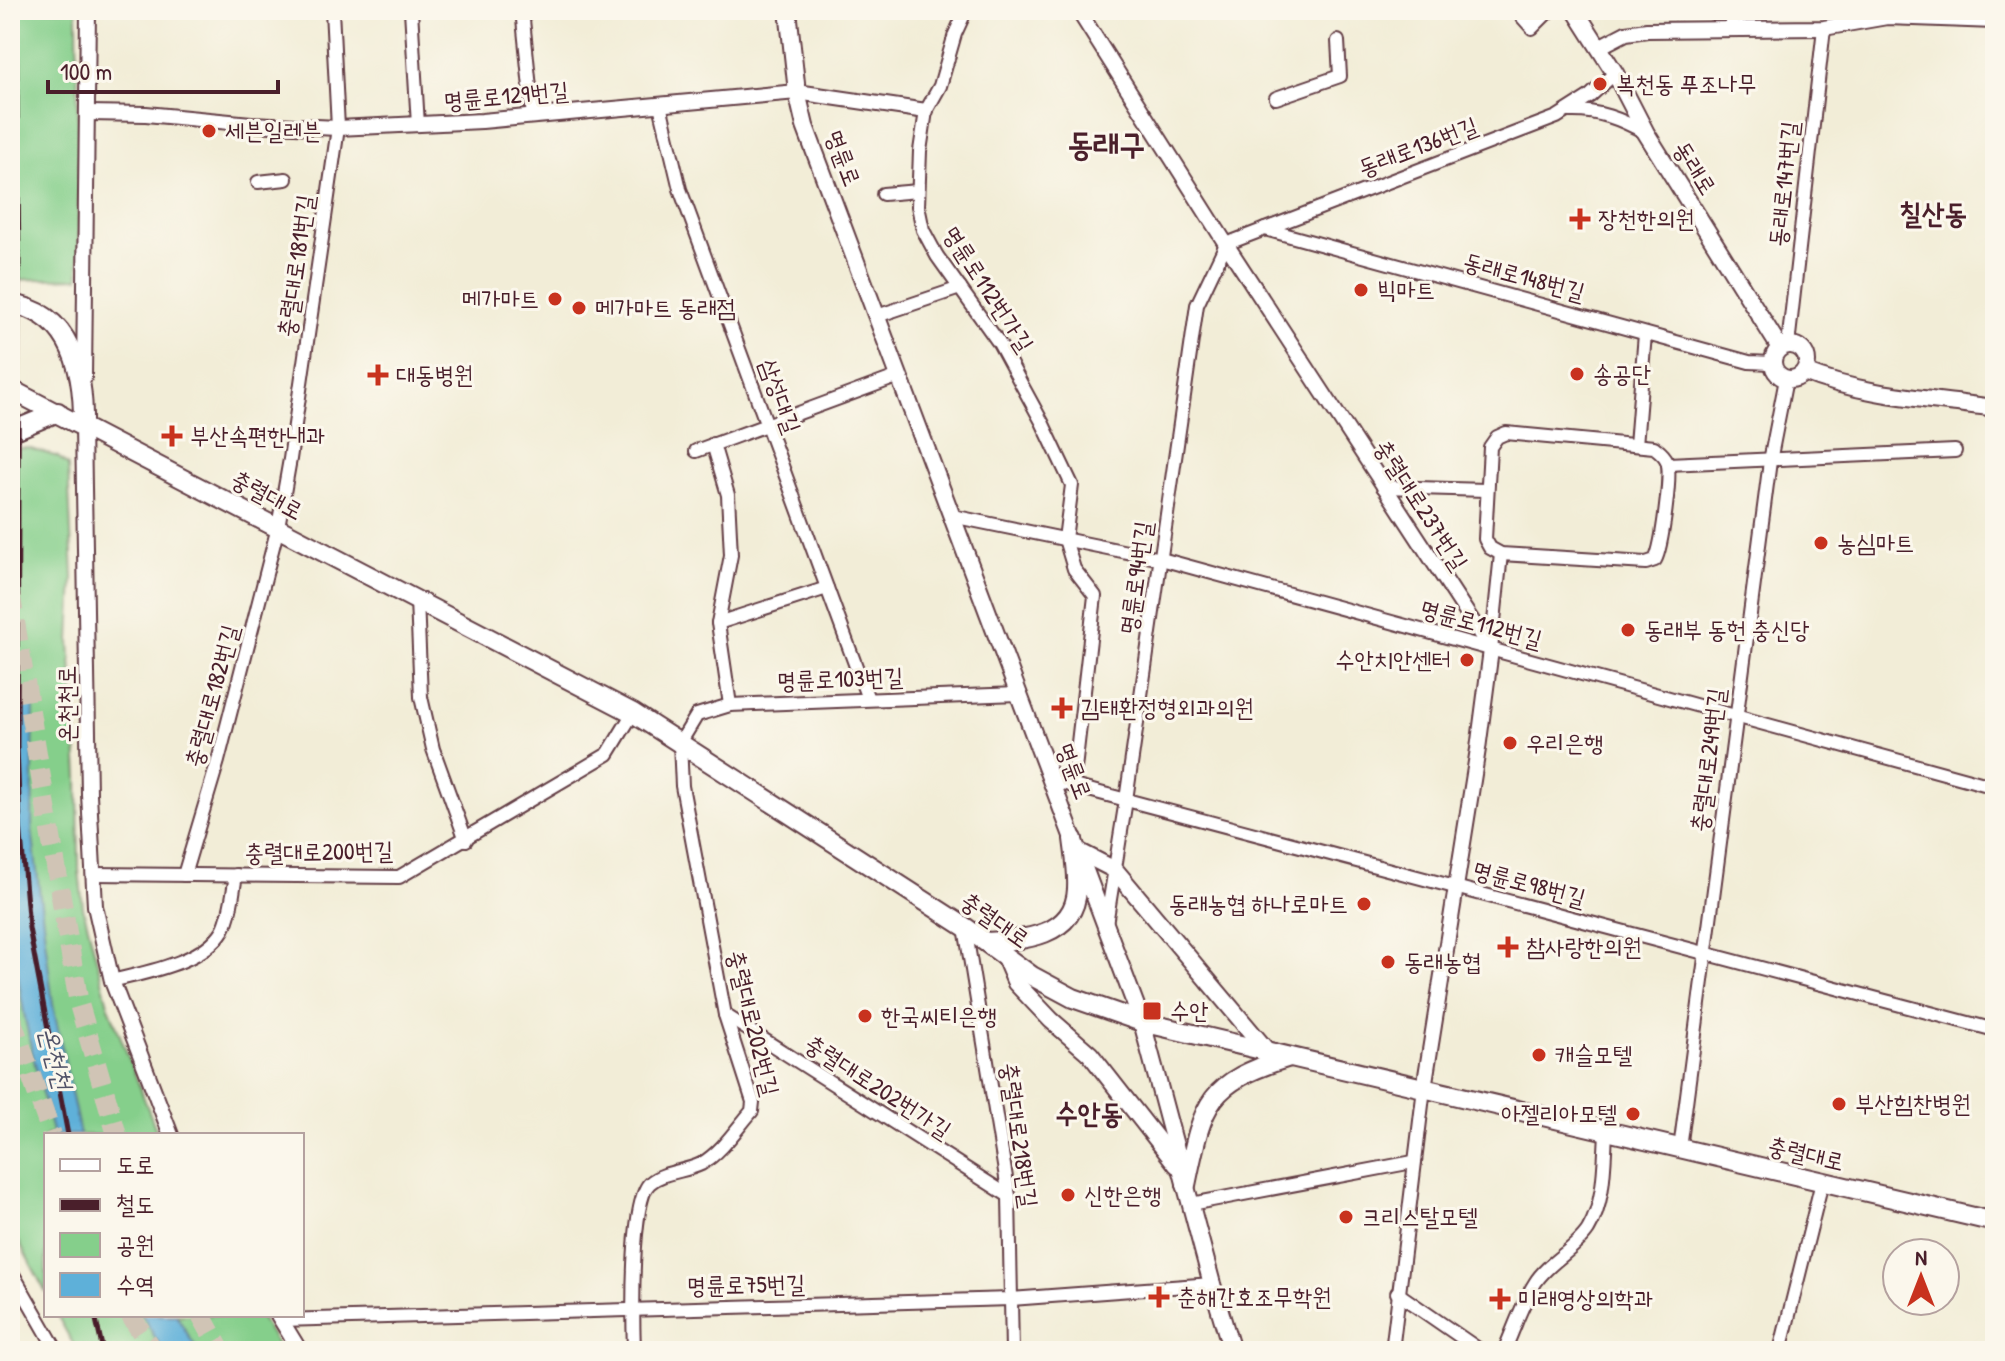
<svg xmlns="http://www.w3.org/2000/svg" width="2005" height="1361" viewBox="0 0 2005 1361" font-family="'Patrick Hand','Poor Story',sans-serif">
<rect width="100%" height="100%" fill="#fbf7ec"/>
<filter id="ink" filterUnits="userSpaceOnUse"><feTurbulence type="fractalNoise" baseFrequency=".0125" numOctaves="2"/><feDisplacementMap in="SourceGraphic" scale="16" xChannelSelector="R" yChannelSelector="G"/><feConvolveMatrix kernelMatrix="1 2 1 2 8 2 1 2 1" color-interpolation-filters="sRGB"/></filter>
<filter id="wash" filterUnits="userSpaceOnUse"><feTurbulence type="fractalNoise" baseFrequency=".006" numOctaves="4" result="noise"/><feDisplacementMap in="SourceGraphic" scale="32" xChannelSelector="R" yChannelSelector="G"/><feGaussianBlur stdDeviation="1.8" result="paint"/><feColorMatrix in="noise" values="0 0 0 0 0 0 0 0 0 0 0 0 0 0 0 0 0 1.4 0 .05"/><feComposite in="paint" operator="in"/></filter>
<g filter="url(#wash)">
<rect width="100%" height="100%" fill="#f2edd7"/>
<g fill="#85cf8b" stroke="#68775b" stroke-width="2">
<path d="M10 10H77L79 278 10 280Z"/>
<path d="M28 448 58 457 68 466 73 578 70 641 78 777 79 870 83 907 108 1004 158 1135H46V1293L10 1225V449Z"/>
<path d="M57 1315H259L281 1351H77Z"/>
</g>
<g fill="#5eb0d9" stroke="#546882" stroke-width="2">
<path d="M22 699 34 701 32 829 53 1005 80 1135H53C37 1075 22 1016 15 954 6 870 10 785 10 701Z"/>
<path d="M142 1315H176L198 1351H163Z"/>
</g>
</g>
<g filter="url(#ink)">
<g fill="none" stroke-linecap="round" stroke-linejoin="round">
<g stroke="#d0c4b5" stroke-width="20" stroke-dasharray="20 10" stroke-linecap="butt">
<path d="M10 592 79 1004 117 1135"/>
<path d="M10 988 13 1024 52 1135"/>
<path d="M130 1315 154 1351"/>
<path d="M201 1315 221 1351"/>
</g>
<g stroke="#633e45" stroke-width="16">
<g id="minor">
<path d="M411 10 418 125"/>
<path d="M522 10 533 117"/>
<path d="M966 10 955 34 940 86 926 111 920 151 918 206 923 230 937 256 999 343 1042 422 1072 485 1065 539 1074 569 1095 596 1073 786"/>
<path d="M1516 10 1532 28 1550 10"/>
<path d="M1730 27 1734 10"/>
<path d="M1276 98 1340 76 1338 41"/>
<path d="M660 105 680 189 868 699"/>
<path d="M1570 111C1598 110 1621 119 1646 133"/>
<path d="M258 182 286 179"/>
<path d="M883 194 918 191"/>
<path d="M1265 229 1749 362 1772 363"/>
<path d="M877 316 960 288"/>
<path d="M1788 345 1824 28"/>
<path d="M1506 433 1654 447C1659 451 1664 454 1667 461 1672 473 1662 548 1655 560L1646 563 1501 554 1490 548 1485 539 1490 447 1497 437Z"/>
<path d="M713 444 728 495 731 555 718 623 730 705"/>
<path d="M1636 445 1645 334"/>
<path d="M696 451 899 376"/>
<path d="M1668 464 1955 451"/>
<path d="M1383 487 1486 490"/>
<path d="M952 516 1161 559 1995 787"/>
<path d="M417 600 421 697 433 749 466 840"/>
<path d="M718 623 827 588"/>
<path d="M1491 650 1501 554"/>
<path d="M1051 780 1995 1030"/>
<path d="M93 874 399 877 608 754 633 713"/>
<path d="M184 875 218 761 278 527 290 459 338 128 332 10"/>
<path d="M1106 924 1126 800 1197 305 1226 244 1557 117 1590 96 1615 73"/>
<path d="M965 927 1009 1196 1012 1351"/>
<path d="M112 981C146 972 203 963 223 930 231 915 233 892 236 875"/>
<path d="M725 1015 1009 1196"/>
<path d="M1680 1149 1770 461 1786 379"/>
<path d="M1191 1204 1413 1162"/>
<path d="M10 1269 57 1351"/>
<path d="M1397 1293 1481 1351"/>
<path d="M281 1320 1011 1299 1212 1284"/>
<path d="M634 1351C633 1321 630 1200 650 1183 664 1171 685 1172 701 1164 722 1152 737 1128 752 1111L753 1102 725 1015 682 786 680 743 697 715 730 705 1018 694"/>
<path d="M1392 1351 1424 1088"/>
<path d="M1504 1351C1514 1329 1522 1303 1535 1283 1548 1262 1575 1250 1588 1230 1605 1202 1604 1164 1606 1133"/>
<path d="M1780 1351 1822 1182"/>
</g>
</g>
<g stroke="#633e45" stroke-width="18">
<g id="tertiary">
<path d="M1078 10 1226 244 1491 650 1478 749 1424 1088"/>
<path d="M1599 47 1626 33 1647 30 1824 28 1887 17 1995 21"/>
<path d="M88 113 146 114 251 124 338 128 482 121 797 92 926 111"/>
<path d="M84 378 88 10"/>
<path d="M83 426 89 794 95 906 112 981 171 1135"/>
<path d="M278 1315 300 1351"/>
</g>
</g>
<g stroke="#633e45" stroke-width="20">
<g id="secondary">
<path d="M788 10 797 92 805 126 1142 1022 1212 1284 1232 1351"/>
<path d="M1575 10 1615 73 1646 133 1780 348"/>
<circle cx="1790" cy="362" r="17"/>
<path d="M1804 372C1863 396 1932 399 1995 408"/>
<path d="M1078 851 1115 870 1267 1051"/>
<path d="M1004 955 1016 983 1051 1020 1090 1054 1177 1165"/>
</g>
</g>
<g stroke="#633e45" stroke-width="22">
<g id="primary">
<path d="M10 304C72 312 84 373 83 426"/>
<path d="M10 389 633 713 965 927 1032 976 1073 998 1142 1022 1995 1222"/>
<path d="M10 432 58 412"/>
<path d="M986 942C1023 940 1075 937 1077 889 1078 872 1075 855 1073 839"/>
<path d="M1186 1185C1203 1104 1205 1083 1290 1057"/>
</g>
</g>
<use href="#minor" stroke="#fff" stroke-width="12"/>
<use href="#tertiary" stroke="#fff" stroke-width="14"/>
<use href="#secondary" stroke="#fff" stroke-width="16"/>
<use href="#primary" stroke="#fff" stroke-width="18"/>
<g stroke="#4a1f2b" stroke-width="5">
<path d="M16 10 19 265 17 746 20 824 29 928 68 1135"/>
<path d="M95 1315 103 1351"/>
</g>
</g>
</g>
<g fill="#c8321e" stroke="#fbf7ec" stroke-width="3">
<circle cx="1600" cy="84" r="8"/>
<circle cx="209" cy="131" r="8"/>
<path d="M1576 207h8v8h8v8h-8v8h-8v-8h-8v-8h8z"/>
<circle cx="1361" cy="290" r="8"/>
<circle cx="555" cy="299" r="8"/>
<circle cx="579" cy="308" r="8"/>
<circle cx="1577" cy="374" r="8"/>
<path d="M374 363h8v8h8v8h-8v8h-8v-8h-8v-8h8z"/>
<path d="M168 424h8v8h8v8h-8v8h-8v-8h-8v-8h8z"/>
<circle cx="1821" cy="543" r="8"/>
<circle cx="1628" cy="630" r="8"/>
<circle cx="1467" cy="660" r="8"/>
<path d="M1058 696h8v8h8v8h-8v8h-8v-8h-8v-8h8z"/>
<circle cx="1510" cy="743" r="8"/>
<circle cx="1364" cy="904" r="8"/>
<path d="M1504 935h8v8h8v8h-8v8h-8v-8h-8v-8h8z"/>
<circle cx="1388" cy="962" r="8"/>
<rect x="1142" y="1001" width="20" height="20" rx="4"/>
<circle cx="865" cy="1016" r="8"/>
<circle cx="1539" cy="1055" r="8"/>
<circle cx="1839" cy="1104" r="8"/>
<circle cx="1633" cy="1114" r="8"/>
<circle cx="1068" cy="1195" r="8"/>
<circle cx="1346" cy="1217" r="8"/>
<path d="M1155 1285h8v8h8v8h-8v8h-8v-8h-8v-8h8z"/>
<path d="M1496 1287h8v8h8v8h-8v8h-8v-8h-8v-8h8z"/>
</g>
<g text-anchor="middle" stroke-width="6" stroke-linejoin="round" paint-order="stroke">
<g font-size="24" fill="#4a1f2b" stroke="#fbf7ec" text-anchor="start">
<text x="1616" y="92">복천동 푸조나무</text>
<text x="225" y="139">세븐일레븐</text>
<text x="1598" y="227">장천한의원</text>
<text x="1377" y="298">빅마트</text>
<text x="539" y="307" text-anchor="end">메가마트</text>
<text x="595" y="316">메가마트 동래점</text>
<text x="1593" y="382">송공단</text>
<text x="396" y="383">대동병원</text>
<text x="190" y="444">부산속편한내과</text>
<text x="1837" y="551">농심마트</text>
<text x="1644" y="638">동래부 동헌 충신당</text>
<text x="1451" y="668" text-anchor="end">수안치안센터</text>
<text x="1080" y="716">김태환정형외과의원</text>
<text x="1526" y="751">우리은행</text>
<text x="1348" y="912" text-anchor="end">동래농협 하나로마트</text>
<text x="1526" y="955">참사랑한의원</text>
<text x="1404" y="970">동래농협</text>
<text x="1170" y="1019">수안</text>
<text x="881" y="1024">한국씨티은행</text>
<text x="1555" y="1063">캐슬모텔</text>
<text x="1855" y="1112">부산힘찬병원</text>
<text x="1617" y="1122" text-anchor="end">아젤리아모텔</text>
<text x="1084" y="1203">신한은행</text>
<text x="1362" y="1225">크리스탈모텔</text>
<text x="1177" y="1305">춘해간호조무학원</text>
<text x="1518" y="1307">미래영상의학과</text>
</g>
<g font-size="24" fill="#4a1f2b" stroke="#fbf7ec">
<text transform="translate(506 96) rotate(-5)" y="8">명륜로129번길</text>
<text transform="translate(1418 147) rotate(-21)" y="8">동래로136번길</text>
<text transform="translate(843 158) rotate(69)" y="8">명륜로</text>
<text transform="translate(1695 168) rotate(58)" y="8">동래로</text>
<text transform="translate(1784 184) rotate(-84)" y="8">동래로147번길</text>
<text transform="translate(296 266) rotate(-82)" y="8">충렬대로181번길</text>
<text transform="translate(1524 277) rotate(15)" y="8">동래로148번길</text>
<text transform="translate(988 289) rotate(57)" y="8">명륜로112번가길</text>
<text transform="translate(780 396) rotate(70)" y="8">삼성대길</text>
<text transform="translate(267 495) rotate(28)" y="8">충렬대로</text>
<text transform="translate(1421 505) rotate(57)" y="8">충렬대로237번길</text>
<text transform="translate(1136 578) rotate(-82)" y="8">명륜로94번길</text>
<text transform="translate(1481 624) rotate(15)" y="8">명륜로112번길</text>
<text transform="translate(840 679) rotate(-2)" y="8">명륜로103번길</text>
<text transform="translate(212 696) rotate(-75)" y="8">충렬대로182번길</text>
<text transform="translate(67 704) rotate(-90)" y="8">온천천로</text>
<text transform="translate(1708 760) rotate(-83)" y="8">충렬대로249번길</text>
<text transform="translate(1074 771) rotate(69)" y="8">명륜로</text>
<text transform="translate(319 852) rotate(-1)" y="8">충렬대로200번길</text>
<text transform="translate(1529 884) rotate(15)" y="8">명륜로98번길</text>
<text transform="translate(995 920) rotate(35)" y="8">충렬대로</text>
<text transform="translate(753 1023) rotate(76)" y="8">충렬대로202번길</text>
<text transform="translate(878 1087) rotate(33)" y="8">충렬대로202번가길</text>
<text transform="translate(1019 1135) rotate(82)" y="8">충렬대로218번길</text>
<text transform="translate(1806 1154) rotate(13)" y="8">충렬대로</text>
<text transform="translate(746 1285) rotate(-1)" y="8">명륜로75번길</text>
</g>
<g font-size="26" font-style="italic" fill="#515268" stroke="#fbf7ec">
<text transform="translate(56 1058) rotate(75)" y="9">온천천</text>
</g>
<g font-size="28" font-weight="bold" fill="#4a1f2b" stroke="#fbf7ec">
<text x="1933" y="223">칠산동</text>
<text x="1089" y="1123">수안동</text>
</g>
<g font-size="32" font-weight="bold" fill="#4a1f2b" stroke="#fbf7ec">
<text x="1106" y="155">동래구</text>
</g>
</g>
<rect width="2005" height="1361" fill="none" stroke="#fbf7ec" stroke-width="40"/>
<rect x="44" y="1133" width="260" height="184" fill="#fbf7ec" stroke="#b4a19f" stroke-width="2"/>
<rect x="60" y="1159" width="40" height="12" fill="#ffffff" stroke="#b4a19f" stroke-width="2"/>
<text x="116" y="1173" font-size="24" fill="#4a1f2b">도로</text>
<rect x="60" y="1199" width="40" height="12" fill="#4a1f2b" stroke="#b4a19f" stroke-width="2"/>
<text x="116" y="1213" font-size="24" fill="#4a1f2b">철도</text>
<rect x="60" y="1233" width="40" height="24" fill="#85cf8b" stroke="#b4a19f" stroke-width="2"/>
<text x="116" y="1253" font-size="24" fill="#4a1f2b">공원</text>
<rect x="60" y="1273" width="40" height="24" fill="#5eb0d9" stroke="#b4a19f" stroke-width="2"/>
<text x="116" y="1293" font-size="24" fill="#4a1f2b">수역</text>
<g transform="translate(1921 1277)"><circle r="38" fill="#fbf7ec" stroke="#b4a19f" stroke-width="2"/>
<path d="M0-6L14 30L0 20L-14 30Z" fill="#c8321e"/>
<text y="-12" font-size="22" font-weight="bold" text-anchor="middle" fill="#4a1f2b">N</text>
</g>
<path d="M48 80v12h230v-12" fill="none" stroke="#4a1f2b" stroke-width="4"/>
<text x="60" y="80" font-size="24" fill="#4a1f2b" stroke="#fbf7ec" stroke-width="6" paint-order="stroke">100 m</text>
</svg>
